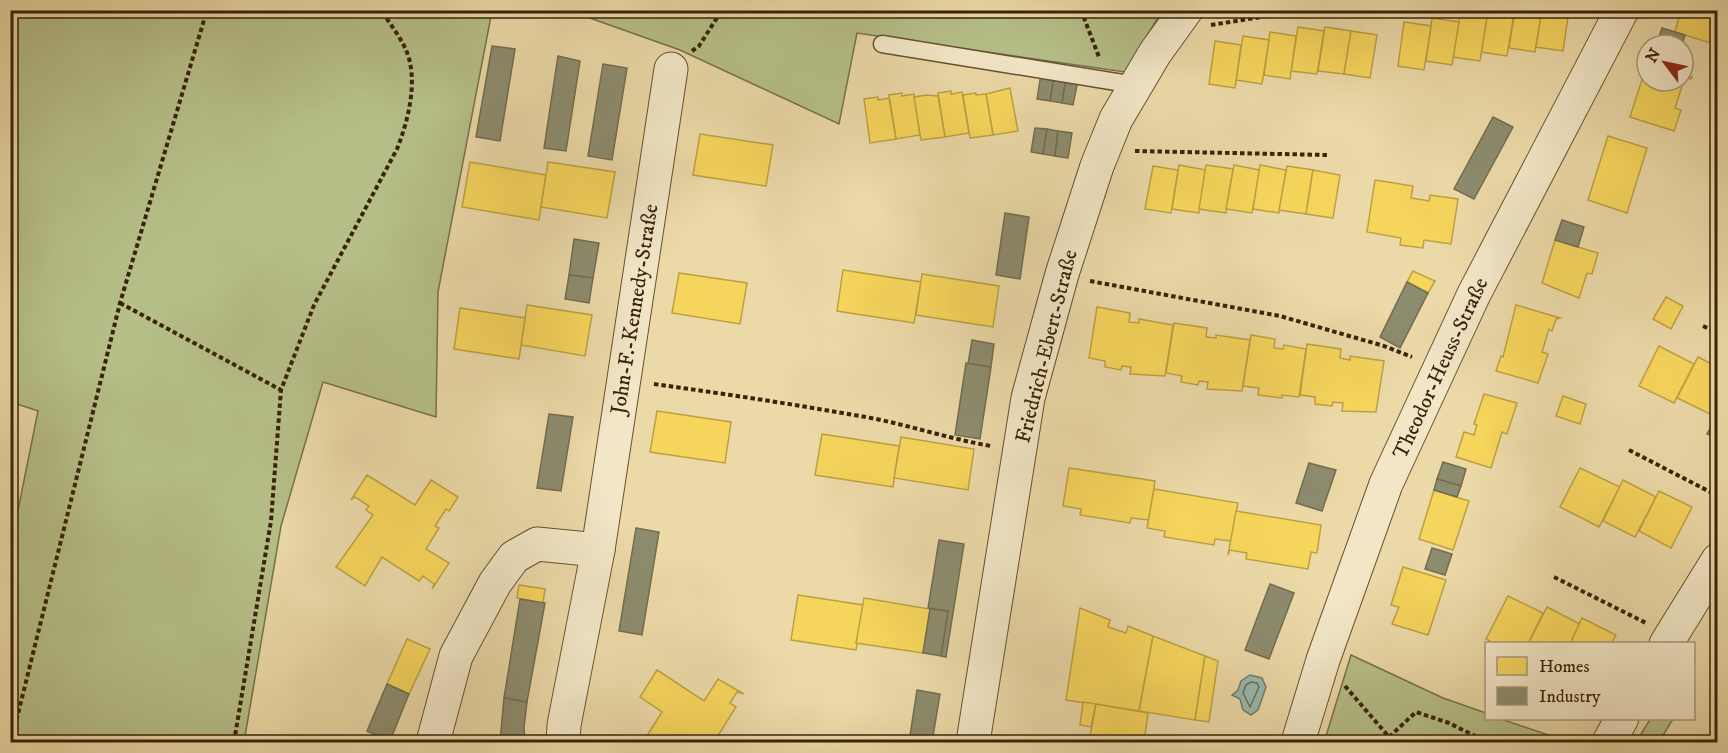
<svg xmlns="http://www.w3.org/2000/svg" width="1728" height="753" viewBox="0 0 1728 753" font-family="'IM FELL DW Pica',serif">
<rect width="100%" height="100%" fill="#ebd9a7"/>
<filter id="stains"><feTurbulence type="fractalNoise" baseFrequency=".00333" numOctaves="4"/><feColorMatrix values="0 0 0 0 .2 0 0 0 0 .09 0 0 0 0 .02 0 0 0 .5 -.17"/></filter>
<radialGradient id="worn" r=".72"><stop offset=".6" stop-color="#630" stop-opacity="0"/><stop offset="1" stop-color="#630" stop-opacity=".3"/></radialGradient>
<g fill="#b6bf88" stroke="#787148" stroke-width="1.5">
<path d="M10 11H492L438 292 436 417 323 382 281 526 244 742H11V545L38 411 11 402Z"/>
<path d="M570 11H1162L1125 72 857 33 839 124 680 50Z"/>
<path d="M1351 655 1443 698 1486 713V718L1501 719 1569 742H1345L1326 736Z"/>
<path d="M1651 718 1673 719 1659 742H1636Z"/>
</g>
<path fill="#99b9af" stroke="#737d6c" stroke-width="1.5" d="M1250 675 1262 678 1266 687 1258 710 1251 715 1243 710 1240 699 1232 695 1238 690 1241 681Z"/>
<g fill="#f6d55c" stroke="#bda043" stroke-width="1.5">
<path d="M1488 10 1514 13 1507 56 1481 52Z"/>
<path d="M1515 10H1542L1535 52 1509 48Z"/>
<path d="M1542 10H1569L1563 51 1536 47Z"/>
<path d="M1681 10H1718L1717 45 1675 32Z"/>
<path d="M1460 13 1487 17 1480 61 1453 57Z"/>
<path d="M1432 18 1459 22 1452 65 1426 61Z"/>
<path d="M1404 22 1431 26 1424 70 1398 66Z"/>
<path d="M1298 27 1324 31 1317 74 1291 71Z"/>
<path d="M1325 27 1351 31 1344 74 1318 71Z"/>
<path d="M1351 31 1377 35 1370 78 1344 74Z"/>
<path d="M1270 32 1296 36 1290 79 1264 75Z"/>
<path d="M1243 36 1269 40 1262 84 1236 80Z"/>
<path d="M1215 41 1241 45 1235 88 1209 84Z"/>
<path d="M1647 64V81H1683V74L1692 77 1691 79 1685 77 1675 108 1681 110 1674 131 1630 117Z"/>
<path d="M1010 88 1018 131 993 135 986 94Z"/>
<path d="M951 91V94L962 92 969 133 945 137 938 93Z"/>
<path d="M902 93V96L914 94 920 135 896 139 889 95Z"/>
<path d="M976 93V95L986 94 993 135 970 138 963 95Z"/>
<path d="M927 95 938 96 945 137 921 140 914 97Z"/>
<path d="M878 97V100L889 98 896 139 870 143 864 99Z"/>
<path d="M700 134 773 145 766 186 693 175Z"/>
<path d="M1608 136 1647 148 1627 213 1588 200Z"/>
<path d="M470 162 546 175 539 220 462 207Z"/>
<path d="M548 162 615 172 607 218 541 207Z"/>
<path d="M1179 165 1206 170 1199 213 1172 209Z"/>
<path d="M1206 165 1233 169 1226 213 1199 209Z"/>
<path d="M1234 165 1260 170 1252 213 1226 209Z"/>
<path d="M1260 165 1286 170 1279 213 1253 209Z"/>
<path d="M1153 166 1178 170 1171 213 1145 209Z"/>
<path d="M1287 166 1313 170 1306 214 1279 210Z"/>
<path d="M1313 170 1340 175 1333 218 1306 214Z"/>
<path d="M1375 180 1413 186 1411 198 1429 201 1430 195 1458 199 1451 244 1424 240 1423 248 1400 245 1401 238 1367 232Z"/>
<path d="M1555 240 1598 253 1592 274 1587 273 1579 298 1542 283Z"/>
<path d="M843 270 921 282 914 323 837 311Z"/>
<path d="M1413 271 1435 281 1428 293 1407 282Z"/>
<path d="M679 273 747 283 740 324 672 313Z"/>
<path d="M922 274 999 286 993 327 916 315Z"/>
<path d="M1666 297 1683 306 1671 329 1653 319Z"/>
<path d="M527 305 592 315 585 356 521 345Z"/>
<path d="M1516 305 1560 318 1556 319 1552 331 1549 329 1542 352 1548 354 1538 383 1496 371 1501 356 1503 357Z"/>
<path d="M1097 307 1130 313 1129 322 1139 323V319L1173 325 1165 376 1130 374 1131 367 1122 366 1121 370 1105 367V361L1089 358Z"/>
<path d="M460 308 525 318 519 359 454 349Z"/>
<path d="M1174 323 1207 328 1206 337 1216 338V335L1250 340 1242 391 1207 389 1208 382 1199 381 1198 385 1181 382 1182 376 1166 373Z"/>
<path d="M1251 335 1275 339 1274 348 1283 349 1284 345 1306 349 1299 397 1282 395V398L1258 395 1259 388 1243 386Z"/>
<path d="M1307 344 1341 349 1340 358 1350 360V356L1384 361 1376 412 1342 411 1343 403 1333 402 1332 406 1315 404V397L1300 395Z"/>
<path d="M1659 346 1694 364 1674 403 1639 386Z"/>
<path d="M1698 357 1718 367V399L1710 414 1677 398Z"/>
<path d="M1484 394 1517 403 1507 434 1502 432 1491 468 1456 457 1464 432 1474 435 1477 425 1474 424Z"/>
<path d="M1563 396 1586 404 1580 424 1556 416Z"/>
<path d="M657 411 731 422 725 463 650 452Z"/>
<path d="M822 434 899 446 893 487 815 475Z"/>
<path d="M901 437 974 449 968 490 894 478Z"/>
<path d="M1069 468 1155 481 1149 520 1131 518 1130 523 1080 515 1081 509 1063 506Z"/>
<path d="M1580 468 1620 487 1599 527 1560 507Z"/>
<path d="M367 475 415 505 431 480 458 497 449 511 446 509 435 526 439 528 426 549 449 563 432 589 434 584 423 576 419 581 382 557 365 586 336 567 373 515 366 510 369 506 355 497 351 500Z"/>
<path d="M1623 480 1656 497 1635 537 1603 521Z"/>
<path d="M1154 489 1238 503 1231 541 1215 539 1214 545 1164 537 1165 531 1147 528Z"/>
<path d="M1434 490 1469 501 1453 550 1419 539Z"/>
<path d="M1659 491 1692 507 1671 548 1639 531Z"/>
<path d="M1236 511 1321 525 1317 553 1311 552 1308 569 1246 559 1247 553 1230 550 1228 555Z"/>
<path d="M1403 567 1446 580 1428 635 1392 624 1399 607 1391 605Z"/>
<path d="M519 585 545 589 543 603 517 598Z"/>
<path d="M798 595 863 605 856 650 791 640Z"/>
<path d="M1508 596 1543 613 1528 644H1495L1486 639Z"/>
<path d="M864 598 930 609 923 653 856 643Z"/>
<path d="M1547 607 1580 624 1570 644H1528Z"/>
<path d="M1080 608 1110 620 1108 627 1126 633 1128 626 1153 636 1139 711 1066 700Z"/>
<path d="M1582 618 1616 635 1611 644H1570Z"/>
<path d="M1153 636 1205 656 1195 720 1139 711Z"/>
<path d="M407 639 430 649 409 694 387 684Z"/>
<path d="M1205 656 1218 661 1209 722 1195 720Z"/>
<path d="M657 670 704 701 718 679 744 694 737 692 730 703 736 707 714 742H643L662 712 640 697Z"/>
<path d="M1083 702 1096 704 1091 727 1080 725Z"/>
<path d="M1096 704 1148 713 1144 742H1089Z"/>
</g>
<g fill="#8c8c6e" stroke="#736c4f" stroke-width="1.5">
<path d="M1662 28 1685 35 1682 45 1658 40Z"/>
<path d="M492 46 515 49 500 141 476 137Z"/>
<path d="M558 56 580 61 566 151 544 148Z"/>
<path d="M603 64 627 68 612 160 588 156Z"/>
<path d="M1041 74 1054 76 1050 101 1037 99Z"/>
<path d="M1054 76 1066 78 1062 103 1050 101Z"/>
<path d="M1066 78 1078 80 1073 105 1062 103Z"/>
<path d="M1493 117 1513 127 1474 199 1454 189Z"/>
<path d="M1035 128 1047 129 1043 154 1031 152Z"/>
<path d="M1047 129 1058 131 1055 156 1043 154Z"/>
<path d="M1058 131 1072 133 1068 158 1055 156Z"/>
<path d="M1005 213 1029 217 1020 279 996 275Z"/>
<path d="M1562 220 1584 227 1578 247 1555 240Z"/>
<path d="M574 239 599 243 593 278 569 275Z"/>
<path d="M569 275 593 278 589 303 565 299Z"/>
<path d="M1407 282 1428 293 1400 348 1380 337Z"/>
<path d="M972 340 994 344 991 367 968 364Z"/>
<path d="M966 363 991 367 980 439 955 435Z"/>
<path d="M549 414 573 417 561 491 537 488Z"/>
<path d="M1718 414V439L1707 434Z"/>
<path d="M1443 462 1466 469 1461 486 1437 479Z"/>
<path d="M1309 463 1336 470 1322 511 1296 503Z"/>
<path d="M1437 479 1461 486 1457 497 1434 490Z"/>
<path d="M636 528 659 532 642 635 619 631Z"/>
<path d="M939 540 964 544 946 657 941 656 948 611 928 608Z"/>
<path d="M1432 548 1452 554 1445 575 1425 569Z"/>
<path d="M1270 584 1294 593 1269 659 1245 650Z"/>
<path d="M520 599 545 603 527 702 504 698Z"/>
<path d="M930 609 948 611 941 656 923 653Z"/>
<path d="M387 684 409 694 390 741 367 731Z"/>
<path d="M917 690 940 694 932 742H909Z"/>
<path d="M504 698 527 702 524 727 525 742H500Z"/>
</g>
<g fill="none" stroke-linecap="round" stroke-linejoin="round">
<path stroke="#696e5c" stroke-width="1.5" d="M1251 682 1257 683 1259 687 1250 707 1243 693 1246 685Z"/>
<g stroke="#665030" stroke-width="19">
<path id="lane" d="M882 44 1135 85"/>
</g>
<g stroke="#665030" stroke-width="35">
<g id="street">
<path d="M1666 644 1718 560"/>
<path d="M433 742 456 656 495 583 514 557 537 544 598 550"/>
<path d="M563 742 564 725 598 550 671 69"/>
<path d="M973 742 1028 398 1062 274 1097 166 1116 119 1155 53 1186 10"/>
<path d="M1298 742 1323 660 1386 484 1474 294 1622 10"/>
<path d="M1609 742 1622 718"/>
</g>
</g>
<g stroke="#392308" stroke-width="4" stroke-dasharray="4.5 3" stroke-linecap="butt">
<path d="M1081 10 1099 57"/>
<path d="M1211 25 1305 10"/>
<path d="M692 51 699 46 722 10"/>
<path d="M1135 151 1327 155"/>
<path d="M1090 281 1280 316 1384 346 1412 357"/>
<path d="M120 303 281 390"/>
<path d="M1703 326 1718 333"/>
<path d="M654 384C726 394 799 405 871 418 912 426 950 439 991 446"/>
<path d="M1629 450 1718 496"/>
<path d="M1554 577 1646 623"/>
<path d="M1345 686 1389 737 1416 712 1449 723 1487 742"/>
<path d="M11 742 120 303 207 10"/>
<path d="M234 742 271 521 281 390 314 305 397 149C408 121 419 80 406 50 400 36 389 23 381 10"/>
</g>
<use href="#lane" stroke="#f2e6c6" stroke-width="16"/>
<use href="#street" stroke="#f2e6c6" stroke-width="33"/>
</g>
<g text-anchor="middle" stroke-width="6" stroke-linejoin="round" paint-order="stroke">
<g font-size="21" fill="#392308" stroke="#f2e6c6">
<text transform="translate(634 309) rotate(-81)" y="7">John-F.-Kennedy-Straße</text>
<text transform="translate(1046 346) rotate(-76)" y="7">Friedrich-Ebert-Straße</text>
<text transform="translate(1440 368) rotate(-65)" y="7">Theodor-Heuss-Straße</text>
</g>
</g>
<rect width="1728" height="753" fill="none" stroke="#ebd9a7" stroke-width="36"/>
<rect x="12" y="12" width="1704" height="729" fill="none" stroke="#392308" stroke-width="3"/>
<rect x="18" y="18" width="1692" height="717" fill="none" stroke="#392308" stroke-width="1.5"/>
<rect x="1485" y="642" width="210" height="78" fill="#f2e6c6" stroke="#a8987a" stroke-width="1.5"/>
<rect x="1497" y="657" width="30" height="18" fill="#f6d55c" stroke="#a8987a" stroke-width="1.5"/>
<text x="1539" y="672" font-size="18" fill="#392308">Homes</text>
<rect x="1497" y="687" width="30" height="18" fill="#8c8c6e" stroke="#a8987a" stroke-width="1.5"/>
<text x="1539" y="702" font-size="18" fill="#392308">Industry</text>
<g transform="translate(1665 63) rotate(302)"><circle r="28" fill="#f2e6c6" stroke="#a8987a" stroke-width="1.5"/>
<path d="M0-4.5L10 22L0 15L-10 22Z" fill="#8f2418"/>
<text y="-9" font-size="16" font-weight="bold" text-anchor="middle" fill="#392308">N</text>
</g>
<rect width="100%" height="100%" filter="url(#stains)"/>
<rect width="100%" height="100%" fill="url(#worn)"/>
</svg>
